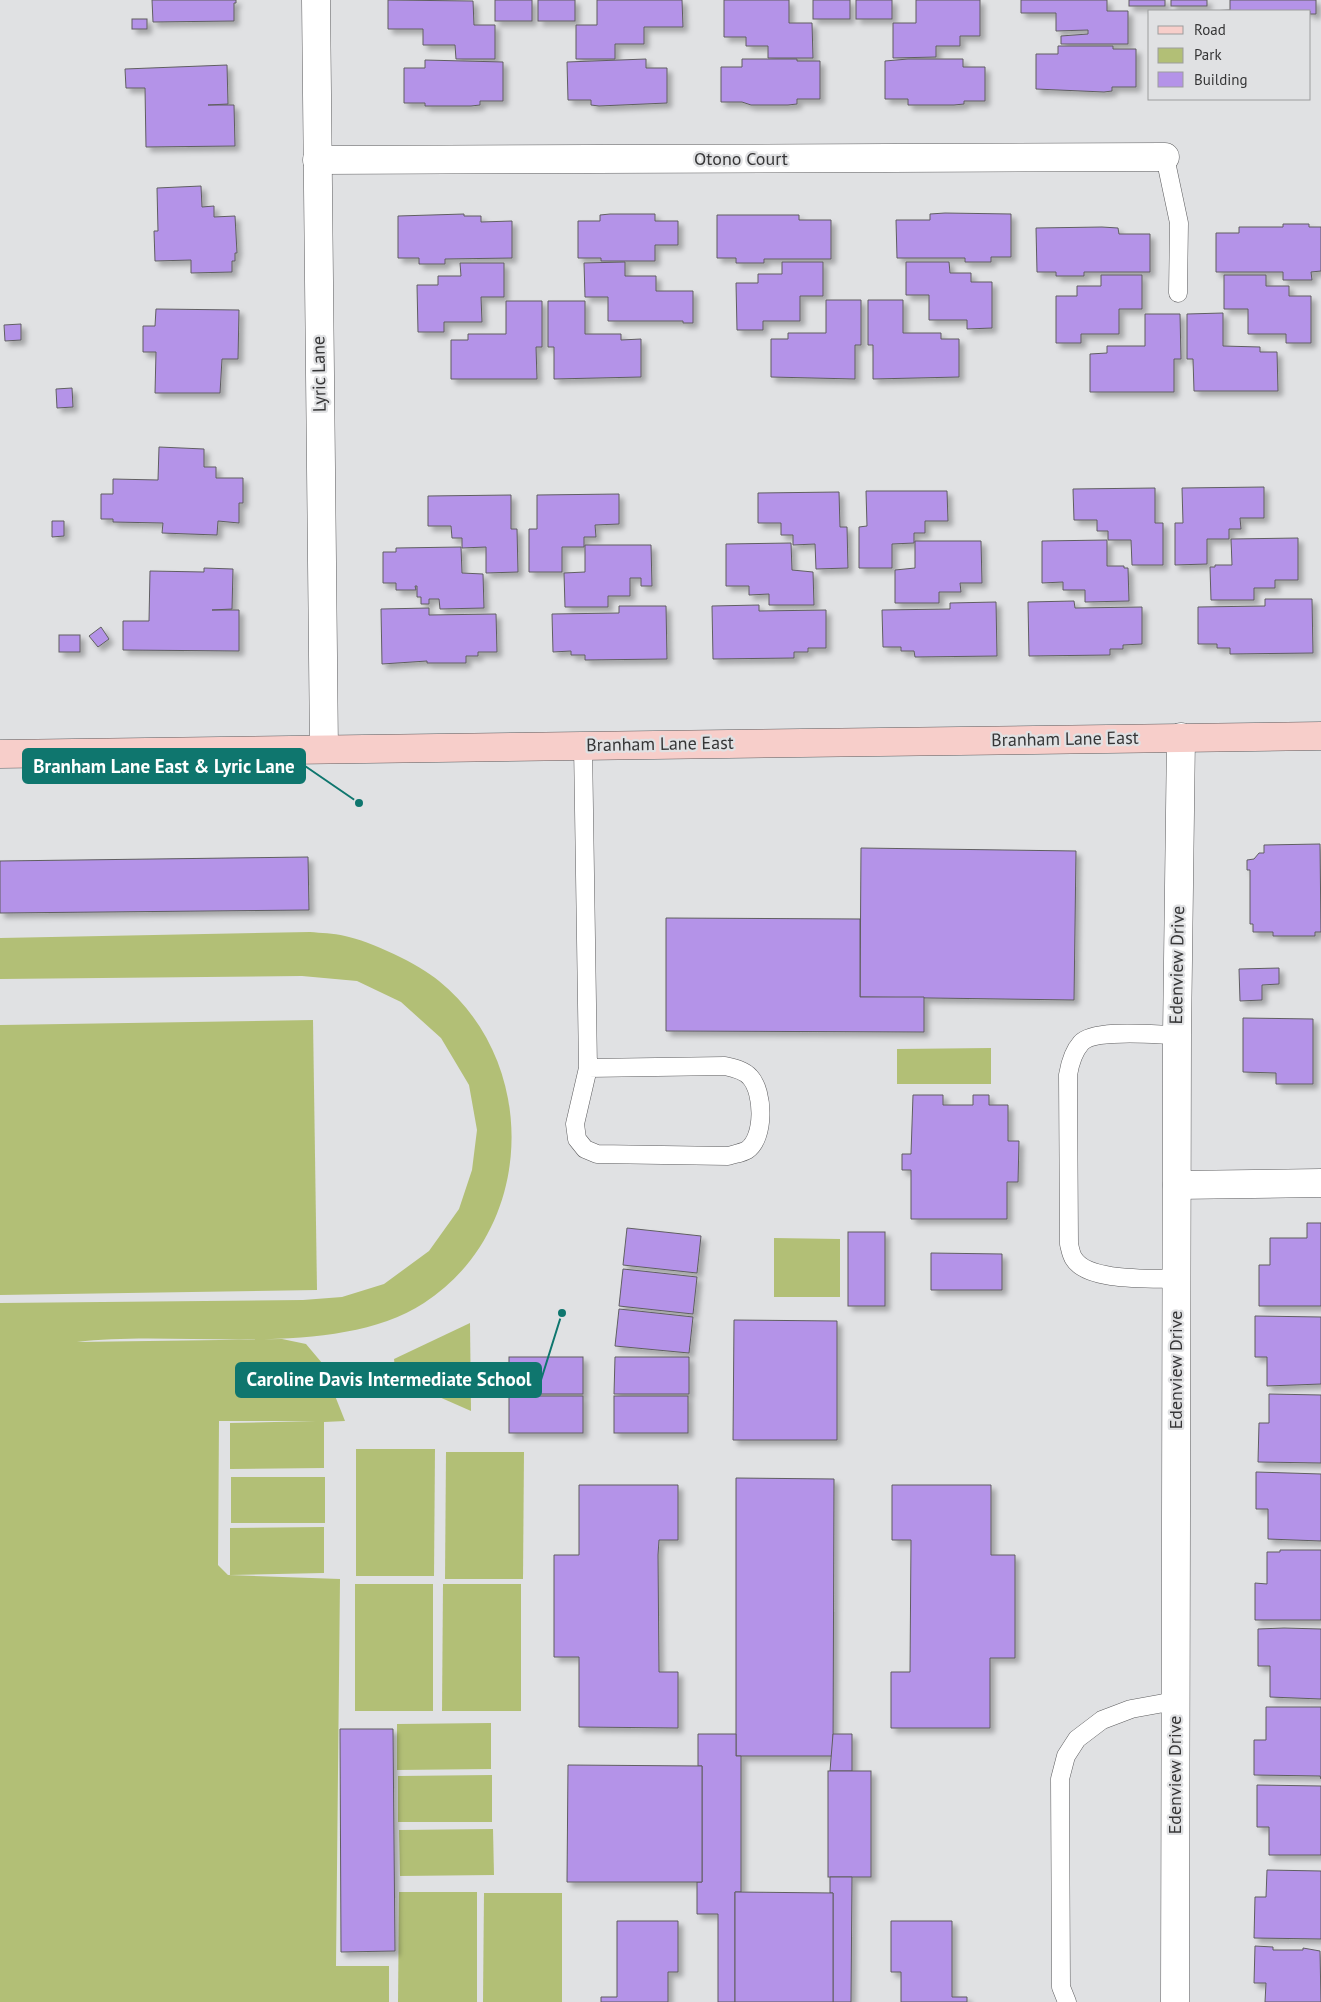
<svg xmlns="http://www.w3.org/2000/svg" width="1321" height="2002" viewBox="0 0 1321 2002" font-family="'PT Sans',sans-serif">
<defs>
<filter id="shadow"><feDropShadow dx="4.5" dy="4.5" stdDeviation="2.5" flood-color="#0004"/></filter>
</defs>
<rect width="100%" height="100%" fill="#e0e1e3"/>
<g fill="#b2bf76">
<path d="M310 932C321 933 333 933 345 936 370 941 419 964 439 981 541 1064 535 1231 424 1303 334 1361 180 1329 77 1342L282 1339 306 1344 322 1363 345 1421 324 1422V1468L230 1469V1423L316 1421H219L218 1565 228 1575 340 1579 336 1966H389V2002H0V1303L303 1300 342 1297 384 1284 429 1251 459 1209 472 1170 477 1130 469 1085 441 1038 401 1002 357 981 302 976 0 979V938Z"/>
<path d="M313 1020 317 1290 0 1295V1025Z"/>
<path d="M991 1048V1084H897V1049Z"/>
<path d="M774 1238 840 1239V1297H774Z"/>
<path d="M470 1323 471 1411 396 1378 394 1359Z"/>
<path d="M356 1449H435L434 1576H356Z"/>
<path d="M446 1452H524L523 1579H445Z"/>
<rect x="231" y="1477" width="94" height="46"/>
<path d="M324 1527V1573L230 1575V1528Z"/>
<rect x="355" y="1584" width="78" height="127"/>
<path d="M443 1584H521V1711H442Z"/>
<path d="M491 1723V1769L397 1770V1724Z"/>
<path d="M492 1775V1822H398V1776Z"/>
<path d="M493 1829 494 1875 400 1876 399 1830Z"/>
<path d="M399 1892H477V2002H398Z"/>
<path d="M484 1893H562V2002H483Z"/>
</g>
<g fill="#b493e8" stroke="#605f61" filter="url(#shadow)">
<path d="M152 0H236V3H234V21L153 22Z"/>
<path d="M388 0 473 1 474 25H495V59H456L455 45H423V29H388Z"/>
<rect x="495" y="0" width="37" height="21"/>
<rect x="538" y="0" width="37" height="21"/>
<path d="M597 0H682L683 27H644V44H615V59H576V25H597Z"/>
<path d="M724 0H789V23H812L813 58H768V46H746V37H724Z"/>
<rect x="813" y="0" width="37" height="19"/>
<rect x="856" y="0" width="36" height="19"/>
<path d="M916 0H980V36H960V46H936V57L893 58V23H916Z"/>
<path d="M1021 0H1107V11H1128V44H1061V36L1088 34V30L1056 31V13H1021Z"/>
<rect x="1129" y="0" width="36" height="6"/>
<rect x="1171" y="0" width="36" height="6"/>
<path d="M1230 0H1316V14H1310V11H1209L1230 10Z"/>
<rect x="132" y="19" width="15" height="10"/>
<path d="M1058 46H1113V49H1136V87H1112V91L1104 92 1036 89V54H1058Z"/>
<path d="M646 59V68H667V103L599 106 591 105V100H568L567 62Z"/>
<path d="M742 59H797V61H820V99H797V104L788 105H751L742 102H721V67H742Z"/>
<path d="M908 59H963V67H985V101H964V104L954 105H908V99H885V61Z"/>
<path d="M425 60 503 62V101H480V105L471 106H425V103H404V68H425Z"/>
<path d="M227 65 228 104 208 105H234L235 146 146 147 145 88H126L125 69Z"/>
<path d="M201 186 202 207 214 206V217L235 216 237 253H235V261H232V272L191 273V260L155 261 154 231H158L157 188Z"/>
<path d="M945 213 1011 214V257H991V262H965V258H897L896 220H930V214Z"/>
<path d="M464 214V216H481V222L512 221V258L445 259V264H419V258H398V216Z"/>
<path d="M610 214H655V221H678V245H655V261H601V258H578V221H600V215Z"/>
<path d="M717 215H799V220H831V259H764V263H736V258H717Z"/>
<path d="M1283 224H1309V227H1321V271L1311 272 1312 280H1283V272H1216V233H1239V227H1283Z"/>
<path d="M1102 227 1118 228 1119 234H1150V272H1084V276H1056V272H1037L1036 228Z"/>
<path d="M625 262V276H656V291H693V323H683V321H608V297H585L584 263Z"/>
<path d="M782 262H823V296H800V321H763V330H737L736 283H758V274H782Z"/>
<path d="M906 262H949L950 273H971V282H992V328L967 329V320H929V295H906Z"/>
<path d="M460 263H504V297H481L482 322H444V332H418L417 285H438V276H461Z"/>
<path d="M1101 275H1142V309H1119V334H1081V343H1056V296H1077V286H1101Z"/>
<path d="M1224 275H1266V286H1289V296H1311V343H1286V334H1248V309H1224Z"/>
<path d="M826 300H861V345H855V379L771 377V339H788V333H826Z"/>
<path d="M868 300H903V333H941V339H959V377L873 379V345H868Z"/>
<path d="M506 301H542V347H536L537 379H451V340H468V334H506Z"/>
<path d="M548 301H585V334H621V340L641 339V377L554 379V347H548Z"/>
<path d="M156 309 239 310 238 359H222L220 393H155L156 352H143V326H155Z"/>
<path d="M1223 313V346L1260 347V352H1277L1278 391H1194L1193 359H1187V314Z"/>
<path d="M1145 314H1180L1181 359H1174V392H1090V354L1107 353V346H1145Z"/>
<path d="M21 324V340L5 341 4 325Z"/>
<path d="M72 388 73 407 57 408 56 389Z"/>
<path d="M159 447 204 449V467H216V478H243V503H239V523L218 521 217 535 162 533 163 523 113 522V519H101V494H113V479L158 480Z"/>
<path d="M1264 487V518H1240L1241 529H1229V539H1207V564L1175 565V523H1183L1182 488Z"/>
<path d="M1155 488V523H1163V565H1132L1131 540H1108V531H1097V520H1074L1073 489Z"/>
<path d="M866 491H947L948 521H925V533H914V543L892 544V568H859V527L867 526Z"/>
<path d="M839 492 840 527H847L848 568 816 569 815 544 793 545V535H781V523H758V493Z"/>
<path d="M619 494V524L595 525 596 537H584V547H562V572H529V529H537V495Z"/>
<path d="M511 495V529H517L518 572 486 573V547L462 548V538H452L451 526H428V496Z"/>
<path d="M52 521H64V536L52 537Z"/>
<path d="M1298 538V580H1275V588H1254V600H1211L1210 567H1215V565H1232L1231 539Z"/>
<path d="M1107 540V566H1124V568H1128L1129 601 1085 602V590H1063V582L1042 583V541Z"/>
<path d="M915 541H981L982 583H960L961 592H939V603H895V570L915 568Z"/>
<path d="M791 543 792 570 813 572 814 605H769V594L749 595V586H726V544Z"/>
<path d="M585 545H651L652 586H641V578H630V596H608V607H565L564 573 585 572Z"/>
<path d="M461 547 462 573 483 574 484 608 440 609 439 599H429V604H421V597H417V586H415L416 590H396V583H383V552H396V548Z"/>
<path d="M204 568 233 569 232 609 212 610H239V651L123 650V621H149L150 571 204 572Z"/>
<path d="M1265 599H1312L1313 653 1230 654V648H1217V644H1198V607L1265 606Z"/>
<path d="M1074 601 1075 608 1142 607V644L1123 645V649H1110V655L1029 656 1028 602Z"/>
<path d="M996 602 997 656 915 657 914 651H901V647H883L882 610 950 609V603Z"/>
<path d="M759 605V611L826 610V648H808V652H794V658L713 659 712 606Z"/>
<path d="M619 606H666L667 659 585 660V655H571V651L553 652 552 614 619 613Z"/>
<path d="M429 608V615L496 614 497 652H478V656H466V663H427V661L382 664 381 609Z"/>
<path d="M101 627 109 639 98 647 89 636Z"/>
<rect x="59" y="635" width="21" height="17"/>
<path d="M1320 844 1321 932H1315V936H1273V932H1253V924H1250V870H1247V860L1254 859 1259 853H1264V845Z"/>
<path d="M861 848 1076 851 1074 1000 860 997Z"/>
<path d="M308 857 309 910 0 913V861Z"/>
<path d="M666 918 860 919V997H924V1032L666 1031Z"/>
<path d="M1279 968V984L1262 985V1000L1240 1001 1239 969Z"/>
<path d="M1243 1018 1313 1019V1084H1276V1073L1243 1072Z"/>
<path d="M913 1095H943V1105H973V1095H989V1105H1008V1141H1019L1018 1182H1007V1219H911V1170H902V1154H911Z"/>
<path d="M1307 1223H1321V1306H1259V1265H1270V1238H1307Z"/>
<path d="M627 1228 701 1236 697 1273 623 1265Z"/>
<rect x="848" y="1232" width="37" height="74"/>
<path d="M931 1253 1002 1254V1290H931Z"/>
<path d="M623 1269 697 1277 693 1314 619 1306Z"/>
<path d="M619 1309 693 1317 689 1353 615 1346Z"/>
<path d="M1255 1316 1321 1317V1384L1267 1386V1357H1255Z"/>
<path d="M734 1320 837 1321V1440H733Z"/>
<rect x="509" y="1357" width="74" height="37"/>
<path d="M615 1357H689V1394H614Z"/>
<path d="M1269 1394 1321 1395V1463L1258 1462 1259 1423H1269Z"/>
<rect x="509" y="1396" width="74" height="37"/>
<rect x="614" y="1396" width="74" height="37"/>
<path d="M1256 1472 1321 1474V1541L1268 1539V1509H1256Z"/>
<path d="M736 1478 834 1479 833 1756H736Z"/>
<path d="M579 1485H678V1540H659L658 1555 659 1672H678V1728L579 1727V1657H554V1555H579Z"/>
<path d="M892 1485H991V1555H1015V1658H990V1728H891V1672H910L911 1540H892Z"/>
<path d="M1280 1550H1321V1620H1255V1583L1267 1584V1552H1280Z"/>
<path d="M1284 1628 1321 1629V1699L1270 1697V1666H1258V1629Z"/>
<path d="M1266 1707H1321V1779L1320 1776 1254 1775V1740H1266Z"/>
<path d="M340 1729H393L395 1951 341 1952Z"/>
<path d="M698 1734H736V1756H741V1892H735V2002H718V1914H697V1882H702V1766H698Z"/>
<path d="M833 1734H852V1771H830Z"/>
<path d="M568 1765 702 1766V1882H567Z"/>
<rect x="828" y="1771" width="43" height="106"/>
<path d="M1257 1785 1321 1786V1855H1269V1827H1257Z"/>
<path d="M1267 1870 1321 1871V1939L1254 1938 1255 1897H1266Z"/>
<path d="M830 1877H852L851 2002H833V1893H830Z"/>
<path d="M735 1892 833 1893V2002H735Z"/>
<path d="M617 1921H678V1972H668V2002H601V1997H617Z"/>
<path d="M891 1921H952V1997H967V2002H901V1972H891Z"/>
<path d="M1255 1946 1273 1947V1950H1303V1948L1320 1951 1321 2002H1265L1266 1983H1254Z"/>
</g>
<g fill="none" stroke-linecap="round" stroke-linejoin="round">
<g stroke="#5d5d5f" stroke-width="19">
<g id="lane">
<path d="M1165 157 1179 223 1178 293"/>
<path d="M583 745 588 1068 575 1124 577 1139 585 1149 597 1154 728 1156C734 1154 742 1153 747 1150 765 1138 764 1092 750 1077 744 1070 734 1068 725 1066L588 1068"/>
<path d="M1176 1279C1152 1278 1088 1282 1074 1259 1071 1255 1070 1248 1069 1244L1068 1075C1070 1063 1073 1052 1081 1043 1094 1028 1157 1035 1177 1035"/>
<path d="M1067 2002 1061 1987 1060 1779 1066 1756 1077 1739 1102 1720 1131 1709 1175 1701"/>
</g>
</g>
<g stroke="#5d5d5f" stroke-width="29">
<g id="street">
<path d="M316 0 324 749"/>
<path d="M317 160 1165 157"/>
<path d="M1177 1185 1321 1183"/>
<path d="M1175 2002 1177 1035 1181 737"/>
</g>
</g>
<g stroke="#5d5d5f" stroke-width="29">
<path id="secondary" d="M0 754 1321 736"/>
</g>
<use href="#lane" stroke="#fff" stroke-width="18"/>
<use href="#street" stroke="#fff" stroke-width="28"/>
<use href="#secondary" stroke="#f7ceca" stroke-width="28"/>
</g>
<g text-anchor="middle" stroke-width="4.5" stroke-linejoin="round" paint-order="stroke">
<g font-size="18" fill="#363637" stroke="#e0e1e3">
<text x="741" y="165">Otono Court</text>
<text transform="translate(319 374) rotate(-91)" y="6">Lyric Lane</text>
<text transform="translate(1065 739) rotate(-1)" y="6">Branham Lane East</text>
<text transform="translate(660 744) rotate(-1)" y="6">Branham Lane East</text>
<text transform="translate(1177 965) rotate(-89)" y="6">Edenview Drive</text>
<text transform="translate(1176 1370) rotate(-90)" y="6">Edenview Drive</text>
<text transform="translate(1175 1775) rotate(-90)" y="6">Edenview Drive</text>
</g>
</g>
<path fill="none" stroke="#0f766e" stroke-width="2" d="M359 803L305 766M562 1313L541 1380"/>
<g fill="#0f766e" stroke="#e0e1e3" stroke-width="2">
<circle cx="359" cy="803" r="5"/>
<circle cx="562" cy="1313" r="5"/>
</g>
<g fill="#0f766e" stroke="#0f766e" stroke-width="2">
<rect x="23" y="749" width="282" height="34" rx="5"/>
<rect x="236" y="1363" width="305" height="34" rx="5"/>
</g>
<g font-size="19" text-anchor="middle" font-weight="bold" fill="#fff">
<text x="164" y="773">Branham Lane East &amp; Lyric Lane</text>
<text x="389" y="1386">Caroline Davis Intermediate School</text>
</g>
<rect x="1148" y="10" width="162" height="90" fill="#e0e1e3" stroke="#9c9d9e"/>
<rect x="1158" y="26" width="25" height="8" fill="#f7ceca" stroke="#9c9d9e"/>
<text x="1194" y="35" font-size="15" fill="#363637">Road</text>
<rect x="1158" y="48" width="25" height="15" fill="#b2bf76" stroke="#9c9d9e"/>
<text x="1194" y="60" font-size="15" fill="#363637">Park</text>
<rect x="1158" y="72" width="25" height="15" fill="#b493e8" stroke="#9c9d9e"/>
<text x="1194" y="85" font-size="15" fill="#363637">Building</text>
</svg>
